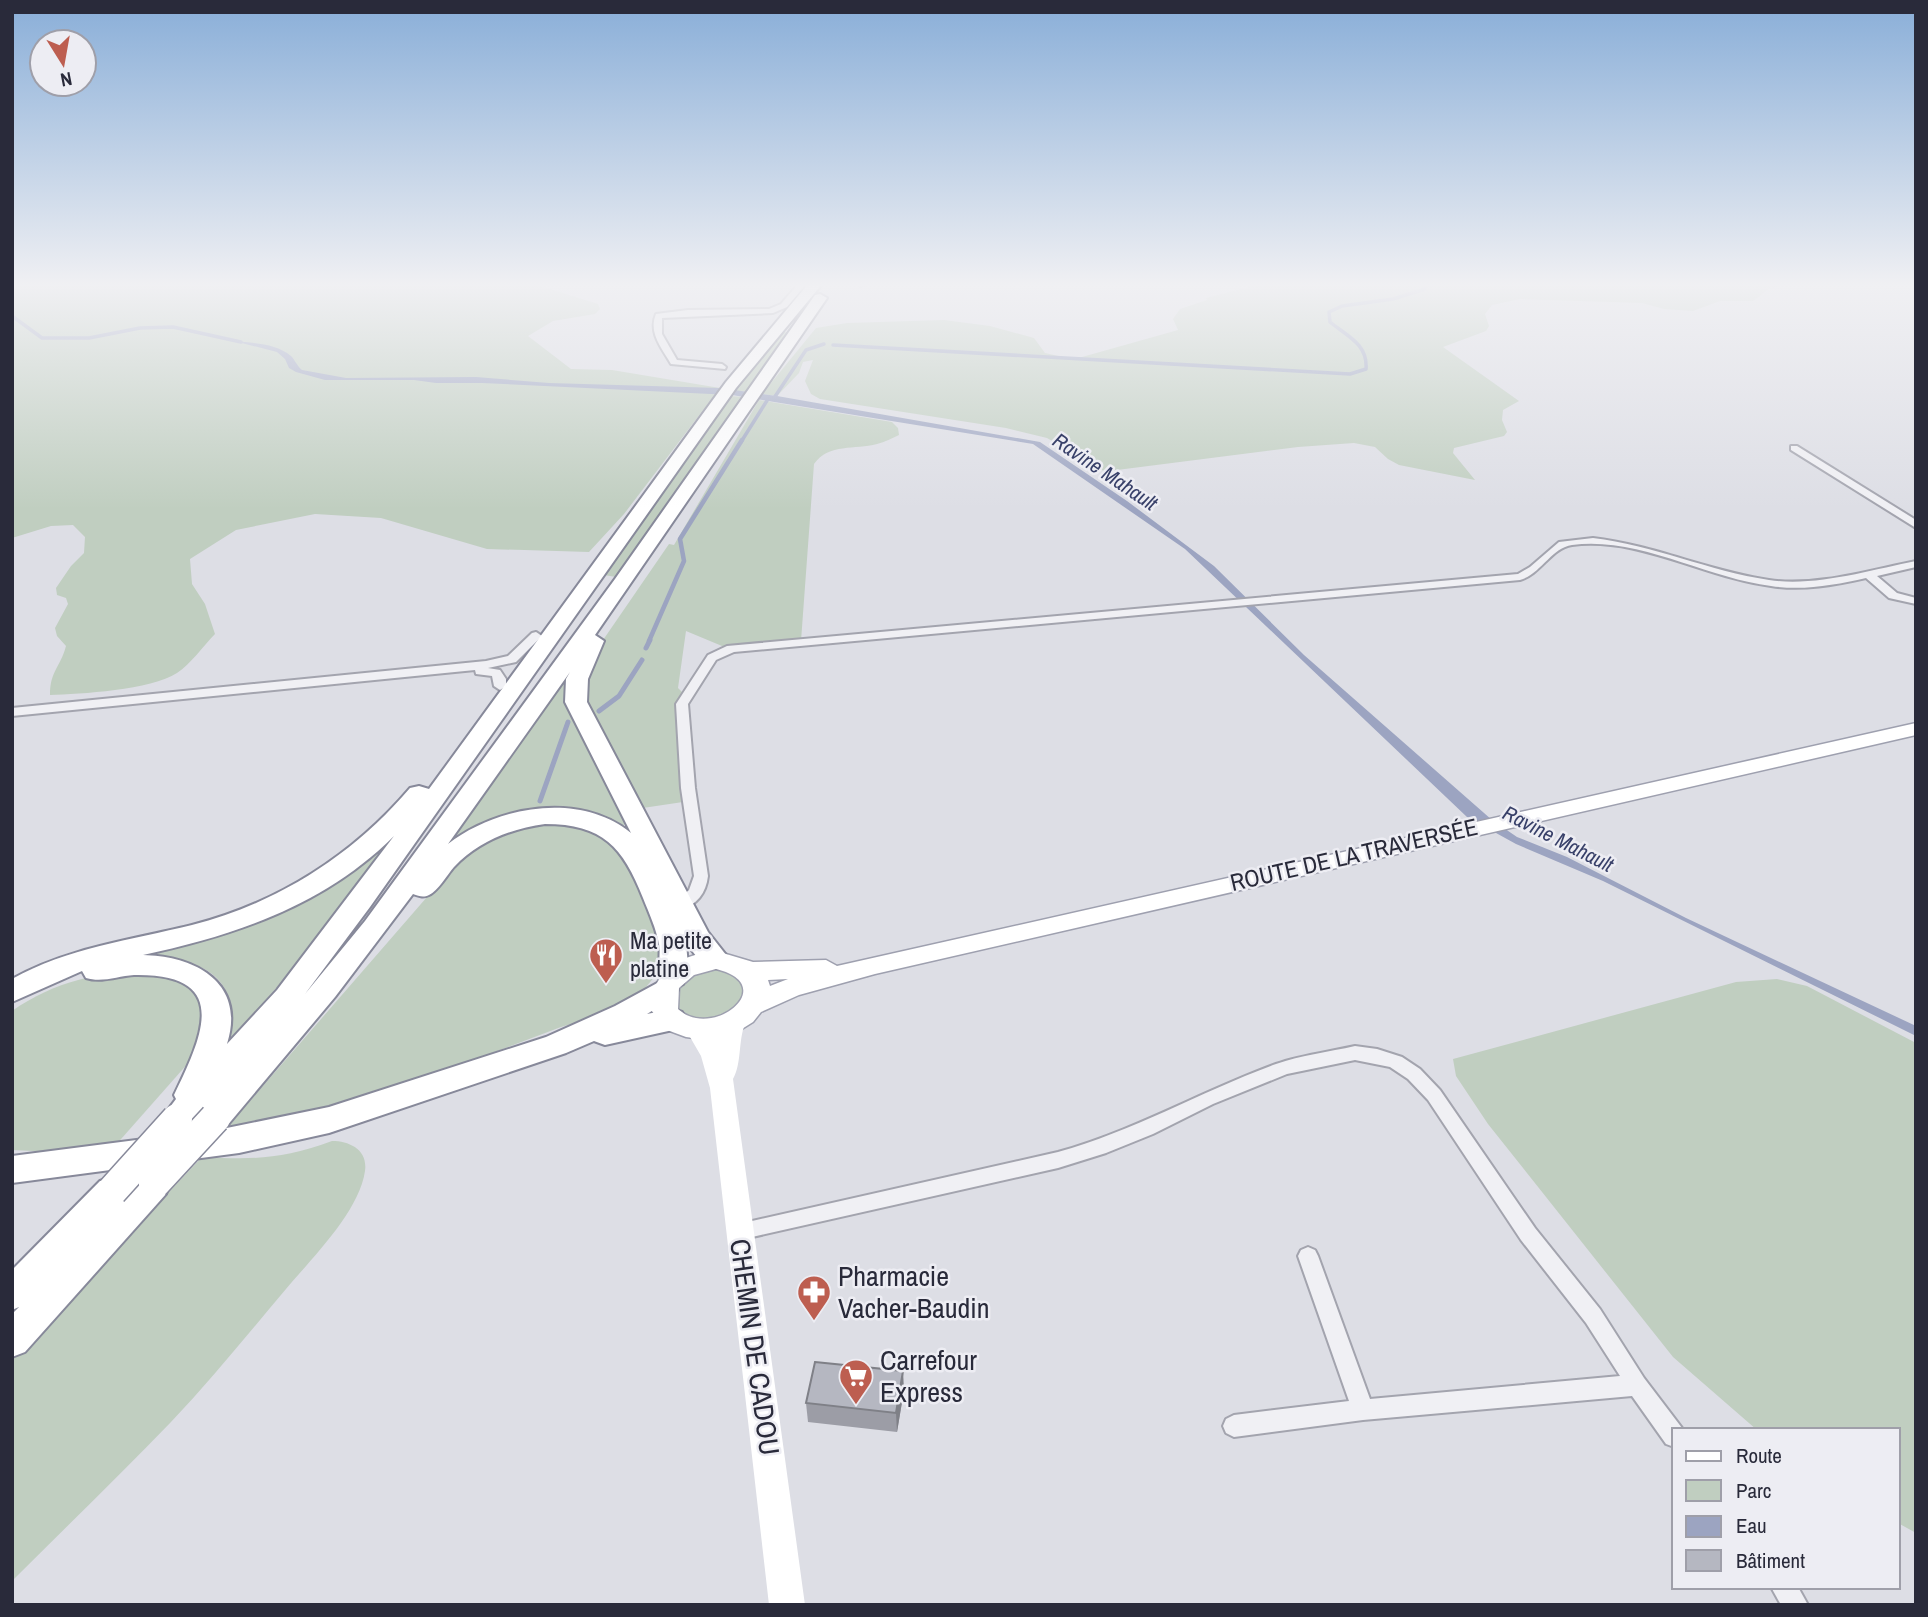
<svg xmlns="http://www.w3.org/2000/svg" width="1928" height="1617" viewBox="0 0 1928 1617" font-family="'Archivo Narrow',sans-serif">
<rect width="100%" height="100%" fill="#dddee5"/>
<g fill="#c0cec0">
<path d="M12 283H531L598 304 600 309 595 314 553 321 528 336 571 369 612 370 720 388 624 514 589 552 487 549 381 518 315 514 236 530 190 559 192 584 205 604 215 634C203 646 191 664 177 673 151 690 80 694 50 695 50 671 60 668 66 646L57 636 55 628 68 604 66 598 57 595 56 588 71 566 84 553 85 537 73 525 51 526 12 538Z"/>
<path d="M1264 283H1801L1770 288 1753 301H1720L1693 311 1664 309 1642 303 1520 299 1492 305 1485 314 1489 326 1486 331 1443 347 1519 401 1503 410 1502 420 1507 432 1504 436 1454 448 1453 453 1475 480 1399 465 1388 459 1375 447 1354 443 1298 447 1117 470 1112 473 1114 477 1047 438 1006 428 820 399 811 394 805 381 813 360 803 362 799 373 777 396 762 394 816 328 847 323 944 320 990 326 1034 338 1045 353 1067 358 1082 357 1178 330 1173 319 1180 309 1207 300 1206 298Z"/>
<path d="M787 332 748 392 733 391 779 333Z"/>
<path d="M730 396 745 397 616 577 604 575 635 534Z"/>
<path d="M759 400 892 422 898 428 899 435C892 438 885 442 877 444 855 450 829 443 814 464L801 641 738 647 722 646 686 631 678 688 682 692 677 710 683 802 636 809 582 701 586 673 601 643 669 544 674 545Z"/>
<path d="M563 684H567L579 727 625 824 623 826C581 805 528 804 484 823 474 827 465 836 454 837Z"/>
<path d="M539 821 604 832 638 879 642 900 662 942 655 976 638 997 609 1013 561 1027 473 1060 317 1111 223 1132 473 844Z"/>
<path d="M401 825 308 951 227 1045H224C250 972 193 956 134 956L237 925Z"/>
<path d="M715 967 744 978 745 1004 713 1023 678 1015 674 988 680 979Z"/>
<path d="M151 969 195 986 207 1021 190 1061 114 1147 55 1152 12 1150V1011C55 981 99 972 151 969Z"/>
<path d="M1777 979 1807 986 1916 1043V1533L1898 1523V1430H1757L1673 1357 1488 1124 1456 1076 1453 1059 1736 982Z"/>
<path d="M332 1141C350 1141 368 1150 365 1171 359 1212 312 1258 286 1289 248 1334 211 1380 171 1422 119 1476 65 1528 12 1581V1357L202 1157C255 1160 282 1159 332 1141Z"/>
</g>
<path fill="#9ca4c1" d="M234 341C253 343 276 343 291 356 295 360 297 366 302 370L346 378 476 377 549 383 720 388 777 396 1040 442 1127 501 1214 566 1304 655 1492 820 1517 837 1567 857 1686 918 1916 1026V1036L1603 881 1516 844 1467 817 1185 549 1033 444 732 395 482 383H436L414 380H325L296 372 289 368 285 359 277 352Z"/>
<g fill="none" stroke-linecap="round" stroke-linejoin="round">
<g stroke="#9ca4c1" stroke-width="3.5">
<path d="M12 316 42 338H89L140 328 173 327 241 342"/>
<path d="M833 345 1350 374 1366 369C1368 344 1347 336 1330 322L1329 312 1342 306 1393 299 1425 289 1428 283"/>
<path d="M774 398 806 350 824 344"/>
<path d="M741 442 768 399"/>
</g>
<path stroke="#9ca4c1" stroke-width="4.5" d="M649 641 684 561 680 539 742 440"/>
<g stroke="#9ca4c1" stroke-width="5">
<path d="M646 648 650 640"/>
<path d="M599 711 619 696 642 660"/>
<path d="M540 801 568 722"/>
</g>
<g stroke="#a3a4ae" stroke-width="4">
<g id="minor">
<path d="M799 283H807L787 307 773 313 662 318V334L677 360 722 364 726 367 725 369 671 364C662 348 648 333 656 314L688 310 769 309 781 304Z"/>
<path d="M857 283H865V284L861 286Z"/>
<path d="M1791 446H1797L1916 520V528L1791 450Z"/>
<path d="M1593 538C1653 545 1709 571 1769 580 1816 587 1870 570 1916 561V567L1877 576 1897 593 1916 598V604L1889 598 1866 578C1835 585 1803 591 1771 586 1706 578 1638 536 1572 545 1551 548 1541 574 1520 580L734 652 716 660 688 704 695 788 708 876C706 893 697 905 680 910L675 909 672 905 689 890 694 876 681 788 676 704 708 655 727 646 1518 574 1530 567 1559 542Z"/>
<path d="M536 632 542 636 516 662 488 668 500 670 506 679V686L500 690 494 686 492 676 476 674 475 670 12 716V708L486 661 508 656 532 633Z"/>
<path d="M1355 1046 1377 1049 1402 1057 1420 1069 1440 1090 1535 1228 1600 1309 1644 1378 1682 1428 1674 1430V1447L1666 1444 1632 1396 1363 1420 1234 1437 1226 1433 1223 1426 1226 1419 1234 1415 1349 1401 1298 1256 1301 1250 1308 1247 1315 1250 1318 1256 1370 1399 1620 1376 1586 1323 1521 1240 1428 1100 1408 1079 1390 1067 1355 1060 1287 1074 1213 1104 1153 1134 1106 1153 1058 1168 739 1240 732 1238 729 1232 732 1226 739 1224 1058 1152C1134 1131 1202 1091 1276 1064 1301 1055 1329 1052 1355 1046Z"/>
<path d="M1771 1587H1798L1808 1605H1781Z"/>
</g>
</g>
<g stroke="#9ea0af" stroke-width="3">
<path id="primary" d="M1916 723V735L875 974 799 995 761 1012 753 1022 737 1032 708 1040 686 1037 667 1030 651 1010V993L664 971 680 960 698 954 716 951 753 962 826 960 837 966ZM716 969C782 985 712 1041 678 1009L679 988 694 975ZM788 979 770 986 768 980Z"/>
</g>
<g stroke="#87899a" stroke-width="4">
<g id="trunk">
<path d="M809 283H823L736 388 370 907 305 994 365 921 615 579 815 295 820 294 827 298 595 635 604 641 588 679 587 702 708 932 730 960 726 967C706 973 698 958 686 943L688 966 683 984 676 986 678 990 674 997 647 1014 672 1009 682 1012 687 1020 682 1028 605 1045 594 1041 566 1053 329 1133 239 1153 12 1183V1156L214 1130 204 1127 199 1118 203 1111C191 1124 185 1134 166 1128L161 1119 176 1099 174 1095C202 1037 233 973 134 975 118 976 102 983 86 978L82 971 12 1002V979C67 948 131 940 192 925 278 903 353 855 410 788L419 786 429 789 726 382ZM570 672 566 679 565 702 631 833C580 791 497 806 448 844ZM545 824C603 824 623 847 643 898 649 913 656 928 659 944 661 955 657 970 661 981L615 1006 546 1037 329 1107 217 1130 226 1127 335 997 413 894C419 896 423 898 429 895 438 891 447 875 454 867 479 841 510 829 545 824ZM394 836 277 990 227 1044C246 984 197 956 143 955 236 935 325 905 394 836Z"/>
<path d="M154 1170 166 1174 170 1184 166 1194 25 1352 12 1357V1314L19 1307 12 1310V1270L100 1181 112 1177 124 1181 128 1190 142 1174Z"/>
</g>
</g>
<use href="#minor" fill="#f0f0f4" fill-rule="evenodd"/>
<path fill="#fff" fill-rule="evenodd" d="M732 1015 741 1017 745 1024C738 1041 742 1063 733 1079L805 1605H769L710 1088 701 1056 686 1030 690 1023 699 1021 708 1023 715 1035 723 1017Z"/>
<use href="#primary" fill="#fff" fill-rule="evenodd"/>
<use href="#trunk" fill="#fff" fill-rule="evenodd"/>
<g stroke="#87899a" stroke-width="33" stroke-linecap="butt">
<g id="trunk-bridge">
<path d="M154 1184 215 1118"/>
<path d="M112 1191 177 1119"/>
</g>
</g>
<use href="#trunk-bridge" stroke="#fff" stroke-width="30"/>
</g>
<path fill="#9c9da6" d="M904 1390 897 1432 808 1422 806 1403Z"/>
<path fill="#7f8087" d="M903 1371 904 1390 897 1432 896 1413Z"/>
<path fill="#b5b7c1" stroke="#7f8087" stroke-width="2" d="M815 1362 903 1371 896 1413 806 1403Z"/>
<linearGradient id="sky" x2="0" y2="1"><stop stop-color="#89aed8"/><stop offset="0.56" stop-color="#f0f0f3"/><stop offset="1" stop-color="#f0f0f3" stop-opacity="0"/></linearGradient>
<rect width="1928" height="509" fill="url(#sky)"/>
<defs>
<g id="restaurant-pin" transform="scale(1.75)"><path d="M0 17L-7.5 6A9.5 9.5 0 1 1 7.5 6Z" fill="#bd5e50" stroke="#ededf3"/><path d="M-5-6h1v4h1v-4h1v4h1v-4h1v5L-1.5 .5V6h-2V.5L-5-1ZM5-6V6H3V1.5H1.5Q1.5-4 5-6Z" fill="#fff"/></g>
<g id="pharmacy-pin" transform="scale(1.75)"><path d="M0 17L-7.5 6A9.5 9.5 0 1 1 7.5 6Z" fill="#bd5e50" stroke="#ededf3"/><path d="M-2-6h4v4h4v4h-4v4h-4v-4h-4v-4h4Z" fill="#fff"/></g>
<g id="supermarket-pin" transform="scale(1.75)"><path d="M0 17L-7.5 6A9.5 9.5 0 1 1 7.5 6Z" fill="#bd5e50" stroke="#ededf3"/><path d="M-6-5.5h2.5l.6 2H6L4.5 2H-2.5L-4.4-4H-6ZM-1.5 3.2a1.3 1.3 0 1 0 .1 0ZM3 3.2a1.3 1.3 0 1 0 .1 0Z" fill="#fff"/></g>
</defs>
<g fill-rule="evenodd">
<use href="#restaurant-pin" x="606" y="955"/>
<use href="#pharmacy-pin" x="814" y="1292"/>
<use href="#supermarket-pin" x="856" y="1376"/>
</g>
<g text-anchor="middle" stroke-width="5" stroke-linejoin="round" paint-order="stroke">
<g font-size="21" font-style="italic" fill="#384069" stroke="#ededf3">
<text transform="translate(1105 472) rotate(34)" y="7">Ravine Mahault</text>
<text transform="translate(1558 839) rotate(27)" y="7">Ravine Mahault</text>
</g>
<g font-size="24" fill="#292a3a" stroke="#ededf3">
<text transform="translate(1354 855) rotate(-13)" y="8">ROUTE DE LA TRAVERSÉE</text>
</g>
<g font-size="24" fill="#292a3a" stroke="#ededf3" text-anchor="start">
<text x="630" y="949">Ma petite<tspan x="630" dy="28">platine</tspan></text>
</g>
<g font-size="28" fill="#292a3a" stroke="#ededf3" text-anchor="start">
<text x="838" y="1286">Pharmacie<tspan x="838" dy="32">Vacher-Baudin</tspan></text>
<text x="880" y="1370">Carrefour<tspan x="880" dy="32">Express</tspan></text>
</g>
<g font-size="28" fill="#292a3a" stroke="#ededf3">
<text transform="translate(755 1347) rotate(82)" y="10">CHEMIN DE CADOU</text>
</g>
</g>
<rect width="1928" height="1617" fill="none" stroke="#292a3a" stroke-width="28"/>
<rect x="1672" y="1428" width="228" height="161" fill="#ededf3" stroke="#9f9fa9" stroke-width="2"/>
<rect x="1686" y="1451" width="35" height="10" fill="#ffffff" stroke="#9f9fa9" stroke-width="2"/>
<text x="1736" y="1463" font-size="21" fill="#292a3a">Route</text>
<rect x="1686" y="1480" width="35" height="21" fill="#c0cec0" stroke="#9f9fa9" stroke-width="2"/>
<text x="1736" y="1498" font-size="21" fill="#292a3a">Parc</text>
<rect x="1686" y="1516" width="35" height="21" fill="#9ca4c1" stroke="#9f9fa9" stroke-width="2"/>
<text x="1736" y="1533" font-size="21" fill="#292a3a">Eau</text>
<rect x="1686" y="1550" width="35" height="21" fill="#b5b7c1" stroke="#9f9fa9" stroke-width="2"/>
<text x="1736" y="1568" font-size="21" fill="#292a3a">Bâtiment</text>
<g transform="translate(63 63) rotate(169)"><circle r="33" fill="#ededf3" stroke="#9f9fa9" stroke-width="2"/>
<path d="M0-5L12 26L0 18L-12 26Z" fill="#bd5e50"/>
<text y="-10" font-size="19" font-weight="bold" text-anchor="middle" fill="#292a3a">N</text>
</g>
</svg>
